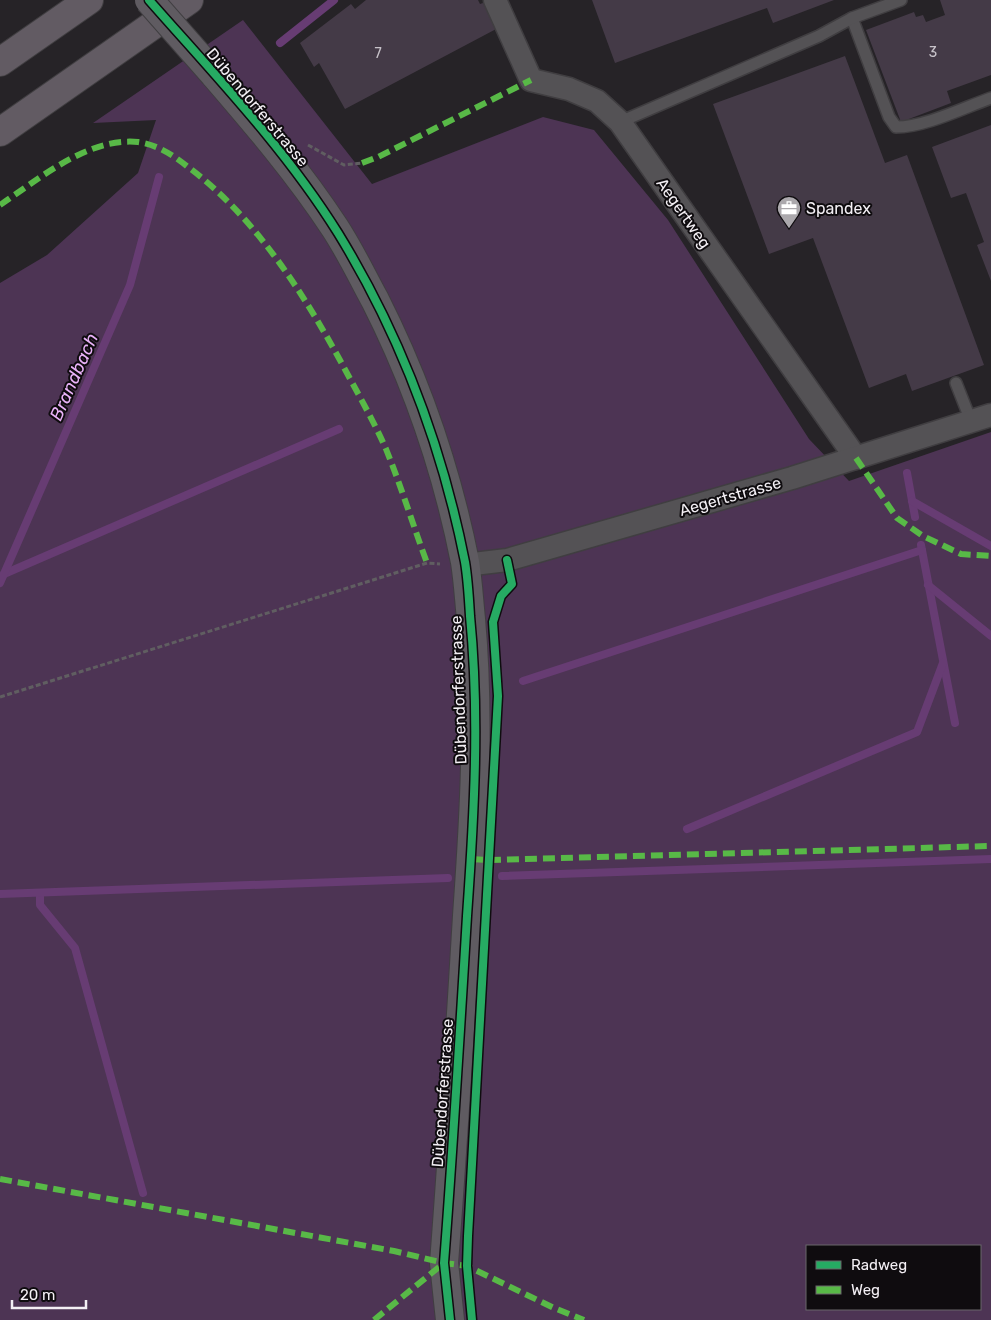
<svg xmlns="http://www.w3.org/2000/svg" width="991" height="1320" viewBox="0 0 991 1320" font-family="Rubik,sans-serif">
<rect width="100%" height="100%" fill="#262327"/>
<path fill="#4d3454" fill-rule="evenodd" d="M243 20 372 184 543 117 594 130 668 220 809 439 849 481 991 432V1320H0V283L47 255 138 173 156 120 93 123ZM807 1246H980V1309H807Z"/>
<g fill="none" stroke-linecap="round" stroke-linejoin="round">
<g stroke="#673c73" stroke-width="8">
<path d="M280 43 334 0"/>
<path d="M907 473 915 517"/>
<path d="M912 501 991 546"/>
<path d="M921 545 955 723"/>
<path d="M4 574 339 429"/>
<path d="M0 583 130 285 159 177"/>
<path d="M928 585 991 636"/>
<path d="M523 681 922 550"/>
<path d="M687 829 917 732 943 663"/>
<path d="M502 876 991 859"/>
<path d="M40 893V905L75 948 143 1193"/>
<path d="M0 894 448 878"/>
</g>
</g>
<g fill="#443a47">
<path d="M366 0H478L480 4 483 3 498 28 345 109 319 63 314 67 300 43 351 4 355 9Z"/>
<path d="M592 0H834L773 23 767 8 615 63Z"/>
<path d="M940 0H991V75L947 91 951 103 901 122 866 30 914 12 916 17 923 15 926 22 945 15Z"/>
<path d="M845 56 885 163 907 155 984 365 912 391 906 374 869 388 813 238 769 254 713 104Z"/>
<path d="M991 125V281L977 245 984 242 966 193 951 198 932 147Z"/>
</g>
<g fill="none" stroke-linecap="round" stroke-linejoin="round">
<g stroke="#403e41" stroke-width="14">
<g id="lane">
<path d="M852 18 889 117 896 127C925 127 963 108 991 98"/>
<path d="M620 122 819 36 852 18 901 0"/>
<path d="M956 383 971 421"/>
</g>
</g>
<g stroke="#403e41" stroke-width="25">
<g id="street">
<path d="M495 0 531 80 569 89 597 101 620 122 856 458"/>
<path d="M465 565 507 560 792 478 991 415"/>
</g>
</g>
<g stroke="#403e41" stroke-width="30">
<path id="secondary" d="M214 74C257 124 299 173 335 228 350 251 362 276 375 300 417 383 447 471 465 562 468 581 469 600 471 619 480 718 474 817 467 916 460 1032 453 1148 444 1263L450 1320"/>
</g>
<g stroke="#403e41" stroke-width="30">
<g id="highway">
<path d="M0 62 89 0"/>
<path d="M0 132 189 0"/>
</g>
</g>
<g stroke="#605e61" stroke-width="3" stroke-dasharray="5 2.5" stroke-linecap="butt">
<path d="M308 145 344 165 362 163"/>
<path d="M0 697 427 563 440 564"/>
</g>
<use href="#lane" stroke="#545255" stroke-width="11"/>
<use href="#street" stroke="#545255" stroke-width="22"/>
<use href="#secondary" stroke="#5f5b61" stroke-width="28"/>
<use href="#highway" stroke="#625b63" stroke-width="28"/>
<g stroke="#403e41" stroke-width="30" stroke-linecap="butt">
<path id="secondary-bridge" d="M149 0 214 74"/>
</g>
<use href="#secondary-bridge" stroke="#5f5b61" stroke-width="28"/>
<g stroke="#58b947" stroke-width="6" stroke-dasharray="12 6" stroke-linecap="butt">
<path d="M362 163 378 157 531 80"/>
<path d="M0 205C39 179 88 137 138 142 158 145 173 155 188 167 257 218 308 300 348 375 361 399 375 424 386 449 401 486 413 525 427 563"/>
<path d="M856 458 897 518 923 536 961 554 991 556"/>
<path d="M471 859 489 860 991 846"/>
<path d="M0 1179 394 1251 444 1263 467 1266 554 1308 584 1320"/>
<path d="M374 1320 444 1263"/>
</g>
<g stroke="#0f0c0f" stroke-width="11">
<g id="cycleway">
<path d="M149 0C215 75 285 148 338 233 400 334 442 446 465 562 468 580 469 599 470 616 480 716 474 817 467 916 460 1032 453 1148 444 1263L450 1320"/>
<path d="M472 1320 467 1266 468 1236 498 696 493 622 501 596 512 584 507 560"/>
</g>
</g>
<use href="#cycleway" stroke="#26ab63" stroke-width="8"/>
</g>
<defs>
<g id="office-pin" transform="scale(1.25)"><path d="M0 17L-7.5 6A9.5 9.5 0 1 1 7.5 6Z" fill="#aba8ac" stroke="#0f0c0f"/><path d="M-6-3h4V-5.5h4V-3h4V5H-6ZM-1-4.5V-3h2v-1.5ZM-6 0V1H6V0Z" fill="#fff"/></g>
</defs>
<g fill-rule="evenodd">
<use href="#office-pin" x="789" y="208"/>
</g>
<g text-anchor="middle" stroke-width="4" stroke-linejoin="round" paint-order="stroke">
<g font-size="14" fill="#c7c2c9">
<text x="933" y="57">3</text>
<text x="378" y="58">7</text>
</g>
<g font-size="16" fill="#f3eff4" stroke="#0f0c0f">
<text transform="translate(258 107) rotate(50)" y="6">Dübendorferstrasse</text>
<text transform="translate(684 213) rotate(55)" y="6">Aegertweg</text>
<text transform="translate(730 496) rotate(-16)" y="6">Aegertstrasse</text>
<text transform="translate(458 690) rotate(-92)" y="6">Dübendorferstrasse</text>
<text transform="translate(442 1093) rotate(-86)" y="6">Dübendorferstrasse</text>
</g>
<g font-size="16" fill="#f3eff4" stroke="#0f0c0f" text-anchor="start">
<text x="806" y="214">Spandex</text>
</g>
<g font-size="18" font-style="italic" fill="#e9b2f8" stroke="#0f0c0f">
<text transform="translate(74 377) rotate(-66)" y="6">Brandbach</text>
</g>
</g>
<rect x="806" y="1245" width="175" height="65" fill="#0f0c0f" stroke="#6a676b"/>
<rect x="816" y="1261" width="25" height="8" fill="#26ab63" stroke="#6a676b"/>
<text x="851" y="1270" font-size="15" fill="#f3eff4">Radweg</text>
<rect x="816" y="1286" width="25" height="8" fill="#58b947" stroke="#6a676b"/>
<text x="851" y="1295" font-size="15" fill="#f3eff4">Weg</text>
<path d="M12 1300v8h74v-8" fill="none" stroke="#f3eff4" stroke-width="2.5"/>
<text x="20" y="1300" font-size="15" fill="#f3eff4" stroke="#0f0c0f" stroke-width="4" paint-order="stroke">20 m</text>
</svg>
